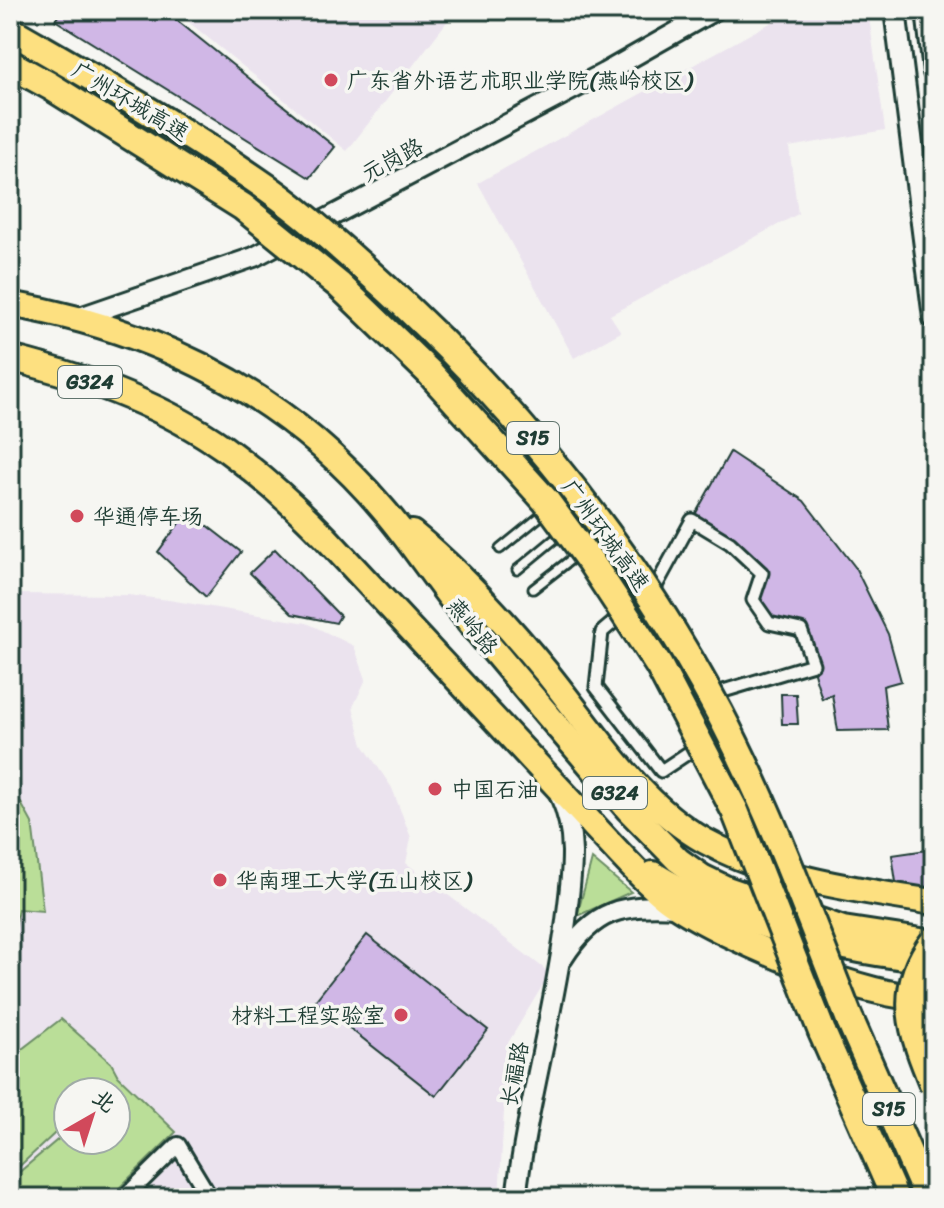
<svg xmlns="http://www.w3.org/2000/svg" width="944" height="1208" viewBox="0 0 944 1208" font-family="Sriracha,'LXGW WenKai TC',sans-serif">
<rect width="100%" height="100%" fill="#f6f6f2"/>
<filter id="ink" filterUnits="userSpaceOnUse"><feTurbulence type="fractalNoise" baseFrequency=".0125" numOctaves="2"/><feDisplacementMap in="SourceGraphic" scale="16" xChannelSelector="R" yChannelSelector="G"/><feConvolveMatrix kernelMatrix="1 2 1 2 8 2 1 2 1" color-interpolation-filters="sRGB"/></filter>
<g filter="url(#ink)">
<g fill="#ebe3ee" fill-rule="evenodd">
<path d="M174 10H456L347 151Z"/>
<path d="M794 10H868L885 130 789 147 798 214 610 315 621 332 574 358 478 183Z"/>
<path d="M10 594 128 595 169 600 307 623 354 646 366 679 353 707 363 745 392 788 411 838 406 863 550 973 508 1043 499 1198H10ZM68 1092H116V1140H68Z"/>
</g>
<g fill="#bade98" stroke="#6c8e66" stroke-width="2">
<path d="M10 783 32 823 43 911 18 909 10 962Z"/>
<path d="M592 859 631 892 577 916Z"/>
<path d="M10 1015 14 1055 61 1019 111 1063 118 1076 176 1132 109 1198H10V1180L68 1131V1140H116V1092H68V1121L10 1175Z"/>
</g>
<g fill="#d0b7e6" stroke="#1f3d34" stroke-width="2">
<path d="M63 10H164L335 147 310 178 55 20Z"/>
<path d="M730 452 804 501 855 567 888 634 901 681 883 686 888 730 838 731 832 694 822 699 801 630 769 623 753 600 762 573 692 520Z"/>
<path d="M188 511 241 552 206 597 158 552Z"/>
<path d="M275 549 340 616 336 623 292 614 250 573Z"/>
<path d="M781 694H796L798 724H782Z"/>
<path d="M934 849V890L898 896 892 855Z"/>
<path d="M367 935 488 1030 436 1096 315 1001Z"/>
</g>
<g fill="none" stroke-linecap="round" stroke-linejoin="round">
<g stroke="#1f3d34" stroke-width="13">
<g id="service">
<path d="M500 549 548 510"/>
<path d="M517 570 562 533"/>
<path d="M533 589 578 554"/>
</g>
</g>
<g stroke="#1f3d34" stroke-width="17">
<path id="pedestrian" d="M692 520 730 543 762 573 753 600 769 623 801 630 813 664 720 692 712 737 661 771 596 687 602 632 656 586Z"/>
</g>
<g stroke="#1f3d34" stroke-width="20">
<path id="minor" d="M124 1198 178 1145 210 1198"/>
</g>
<g stroke="#1f3d34" stroke-width="24">
<g id="tertiary">
<path d="M77 318 254 257 604 73 715 10"/>
<path d="M563 958C594 909 622 904 677 907"/>
<path d="M516 1198C527 1105 554 1014 566 921 571 878 579 837 560 796"/>
</g>
</g>
<g stroke="#1f3d34" stroke-width="26">
<g id="secondary">
<path d="M895 10 934 318"/>
<path d="M927 10 934 72"/>
</g>
</g>
<g stroke="#1f3d34" stroke-width="30">
<g id="trunk">
<path d="M10 304C158 330 285 393 383 509 411 541 434 578 460 610 515 678 572 743 628 809L678 860 702 877 727 889 843 929 934 943"/>
<path d="M10 358C82 376 163 405 224 448 261 475 294 505 326 538L620 854C637 872 654 890 674 904 724 938 873 1003 932 997"/>
<path d="M412 533C462 574 506 623 547 673 595 732 637 803 705 841 774 879 857 890 934 902"/>
<path d="M653 874C736 924 839 952 934 960"/>
</g>
</g>
<g stroke="#1f3d34" stroke-width="32">
<g id="motorway">
<path d="M916 998 934 1009"/>
<path d="M850 1020 928 1198"/>
<path d="M822 1032 895 1198"/>
</g>
</g>
<use href="#service" stroke="#f6f6f2" stroke-width="7"/>
<use href="#pedestrian" stroke="#f6f6f2" stroke-width="11"/>
<use href="#minor" stroke="#f6f6f2" stroke-width="14"/>
<use href="#tertiary" stroke="#f6f6f2" stroke-width="18"/>
<use href="#secondary" stroke="#f6f6f2" stroke-width="20"/>
<use href="#trunk" stroke="#fde080" stroke-width="24"/>
<use href="#motorway" stroke="#fde080" stroke-width="26"/>
<g stroke="#1f3d34" stroke-width="32" stroke-linecap="butt">
<g id="motorway-bridge">
<path d="M10 30C93 78 177 125 256 180 295 206 330 238 365 269 507 395 630 544 719 712 771 811 809 916 850 1020"/>
<path d="M10 64 50 86 243 207 339 285 429 372 546 501 590 561 659 666 735 811 822 1032"/>
<path d="M934 941C896 991 912 1033 934 1086"/>
</g>
</g>
<use href="#motorway-bridge" stroke="#fde080" stroke-width="26"/>
</g>
</g>
<g fill="#d1495b" stroke="#f6f6f2" stroke-width="3">
<circle cx="331" cy="80" r="8"/>
<circle cx="77" cy="516" r="8"/>
<circle cx="435" cy="789" r="8"/>
<circle cx="220" cy="880" r="8"/>
<circle cx="401" cy="1015" r="8"/>
</g>
<g text-anchor="middle" stroke-width="7" stroke-linejoin="round" paint-order="stroke">
<g fill="#f6f6f2" stroke="#60746d" stroke-width="2">
<rect x="58" y="366" width="64" height="32" rx="6"/>
<rect x="507" y="422" width="52" height="32" rx="6"/>
<rect x="583" y="777" width="64" height="32" rx="6"/>
<rect x="863" y="1093" width="52" height="32" rx="6"/>
</g>
<g font-size="20" font-weight="bold" fill="#1f3d34">
<text x="90" y="389">G324</text>
<text x="533" y="445">S15</text>
<text x="615" y="800">G324</text>
<text x="889" y="1116">S15</text>
</g>
<g font-size="22" fill="#1f3d34" stroke="#f6f6f2" text-anchor="start">
<text x="347" y="88">广东省外语艺术职业学院(燕岭校区)</text>
<text x="93" y="524">华通停车场</text>
<text x="451" y="797">中国石油</text>
<text x="236" y="888">华南理工大学(五山校区)</text>
<text x="385" y="1023" text-anchor="end">材料工程实验室</text>
</g>
<g font-size="22" fill="#1f3d34" stroke="#f6f6f2">
<text transform="translate(131 101) rotate(31)" y="8">广州环城高速</text>
<text transform="translate(392 159) rotate(-28)" y="8">元岗路</text>
<text transform="translate(606 535) rotate(54)" y="8">广州环城高速</text>
<text transform="translate(473 626) rotate(51)" y="8">燕岭路</text>
<text transform="translate(514 1074) rotate(-79)" y="8">长福路</text>
</g>
</g>
<rect width="944" height="1208" fill="none" stroke="#f6f6f2" stroke-width="40"/>
<rect x="20" y="20" width="904" height="1168" fill="none" stroke="#1f3d34" stroke-width="3" filter="url(#ink)"/>
<g transform="translate(92 1116) rotate(39)"><circle r="38" fill="#f6f6f2" stroke="#a0aca6" stroke-width="2"/>
<path d="M0-6L14 30L0 20L-14 30Z" fill="#d1495b"/>
<text y="-12" font-size="22" font-weight="bold" text-anchor="middle" fill="#1f3d34">北</text>
</g>
</svg>
